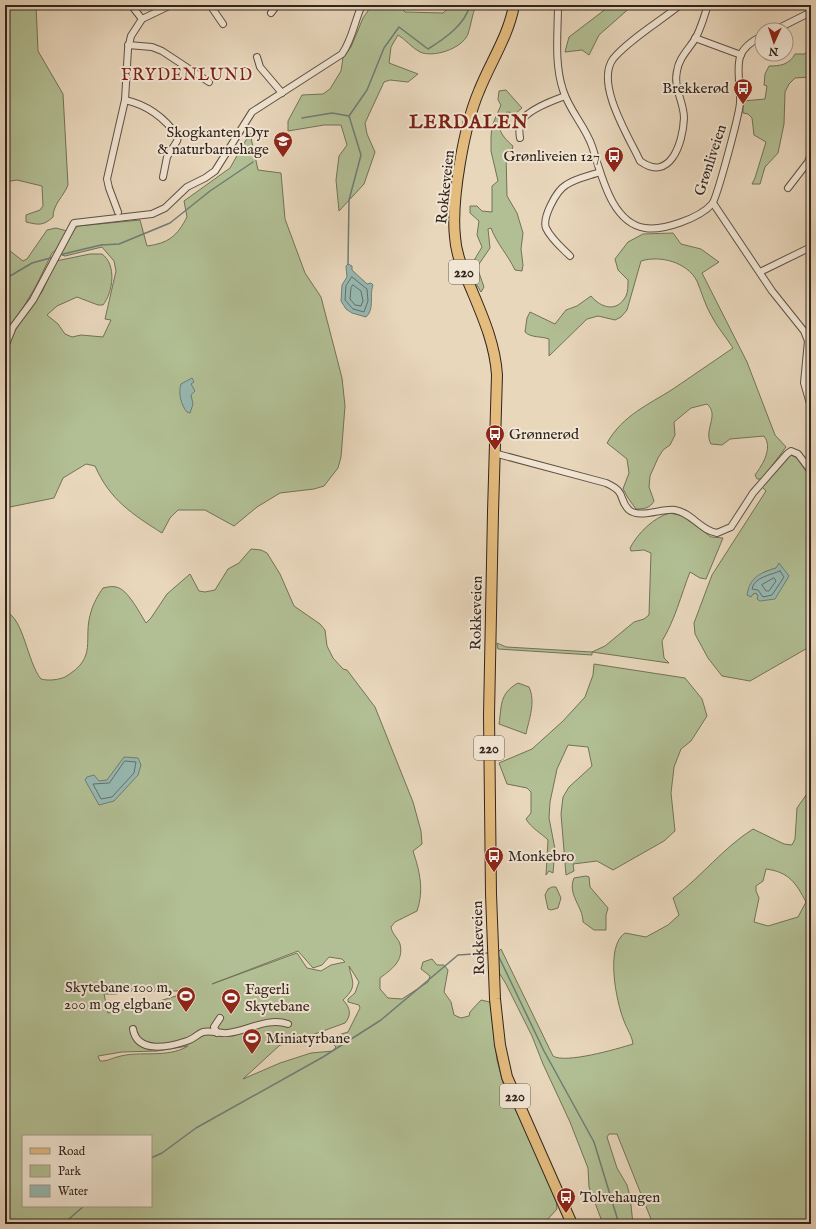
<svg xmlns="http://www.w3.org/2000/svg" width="816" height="1229" viewBox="0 0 816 1229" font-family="'IM FELL English',serif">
<rect width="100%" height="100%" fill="#e9d7bc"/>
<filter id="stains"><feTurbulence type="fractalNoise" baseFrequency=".005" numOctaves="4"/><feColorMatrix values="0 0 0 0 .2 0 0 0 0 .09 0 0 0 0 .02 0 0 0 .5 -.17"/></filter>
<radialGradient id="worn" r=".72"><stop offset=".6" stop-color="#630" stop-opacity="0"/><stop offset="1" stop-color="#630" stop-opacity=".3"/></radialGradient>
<g fill="#b2bf94" stroke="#727259" fill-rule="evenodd">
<path d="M5 5H36L38 51 63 94 68 185C64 196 53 204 53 217 43 226 39 225 26 222V215L40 210 43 206 42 186 17 180 5 182Z"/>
<path d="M372 5H398L405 12 443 13 452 5H476C472 15 471 25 468 34 462 49 433 58 420 52 412 48 405 39 398 35L391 47 389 63 418 74 408 82 390 80 384 82 365 123 367 134 375 152 364 184 339 211 336 180 339 156 347 145 341 125H324L288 131V121L302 95 323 94 330 89 341 71 343 58 351 47 363 18Z"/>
<path d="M611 5H633L599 35 589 55 582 50 565 52 569 37Z"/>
<path d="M811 51V77L795 78 789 84 785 92 784 124 778 153 765 167 760 184H752L755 178 766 142 754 135 752 118 748 114 743 113V101L765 99 767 86 764 85 765 74 769 66C780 66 789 65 795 54H804Z"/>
<path d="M506 90 522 108 516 113 507 112C494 125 500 135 513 146L512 150 506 153 507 196 517 213 523 233 521 249 523 265 522 271 515 270C508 255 497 244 491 228L488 229 490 248 477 267 484 287 481 292C467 269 470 267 482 247L477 235 479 221 470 213V206H477L482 211 492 212V186L498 181 491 151V137L492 126 501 105 498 100 499 91Z"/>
<path d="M250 133 258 170 281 173 285 219 305 273 321 297 342 378 345 406 341 457 338 468 324 486 314 489 280 493 257 507 234 526 205 510H178L170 518 162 533C132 514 110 500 95 466L86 464 63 478 54 498 5 508V370L8 344 17 327 42 292 56 261 90 254H102C117 265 113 292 103 305H98L77 297 57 306 47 315 58 324 65 334 72 337 81 335 103 337 111 320 105 319 116 271 114 261 102 247 65 256 62 255 61 252 74 229 78 226 140 220 147 246C169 243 177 236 187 217L184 201 230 168Z"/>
<path d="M56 228 67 231 56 250 52 253 36 286 5 338V247L23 261 27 259 47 230Z"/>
<path d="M673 233 681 244 701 249 719 262 702 273 747 362 775 435 786 447 762 479H757L755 475C763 464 773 448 764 436L730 439 722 445 711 444C703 430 720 415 707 404L691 408 674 422 675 435 670 445 663 450 658 458 650 476 649 487 654 501C650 508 645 509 636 509L628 498 623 489 629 473 627 459 607 443C623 415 648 405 673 389 693 375 713 362 733 348 726 337 717 327 711 315 705 305 702 293 697 281 687 262 660 255 641 261L627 310 621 317 615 320 598 316 587 319 549 356V339C541 336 531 338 525 332L527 318 530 312 555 324 566 310 577 306 591 296C601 308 617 313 626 296 628 292 628 285 628 280L618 270 615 259 628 242 643 234Z"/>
<path d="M791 455 797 458 808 474 811 494V646L750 681 722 676 708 658 695 634 694 623 712 575 766 491 762 487 786 457ZM776 568 758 596 756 593 753 594 764 572Z"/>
<path d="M670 513 683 516 711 537 723 538 706 579 700 578 690 572C681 595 675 620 662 641L664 658 669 663 592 652V655L498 649 497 643 506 647 592 652 605 646 634 622 644 619 649 615 651 553 644 550 631 551 630 548C638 533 654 517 670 513Z"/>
<path d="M251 549 261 550 267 553 280 574 294 606 320 624 325 630 327 646 333 658 343 669 347 670 375 707 413 802 421 831 422 844 413 851C420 872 424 890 417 911L395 922 391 927C392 934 398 938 400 944 404 961 392 969 380 978V989L388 998 402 999 428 982 430 976 421 969 423 962 432 959 437 965H444L448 970 444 992 451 1002 454 1015 461 1018 469 1016 470 1012 481 1000 490 1002 497 1060 503 1083 556 1198 557 1209 547 1220 546 1224H5V611C24 618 27 662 41 679 48 681 58 680 65 677 99 657 82 640 91 612 93 604 98 595 103 588 107 587 112 586 116 587 128 589 140 614 146 623L151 618 167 594 190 574 199 591 205 592 215 590 228 569 239 563ZM298 951 313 968 322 965 329 957 342 959 345 962 331 965 321 971 307 968 297 953 212 984ZM349 966 359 982 355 993 348 999V1002L359 1005 360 1008 348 1032 335 1036 332 1043 336 1047 333 1051 311 1053 280 1063 243 1079 280 1045 287 1044 345 1023C352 1015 350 1007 343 1000 358 986 352 982 349 966ZM127 991H188L189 992 153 1003 108 1013 104 994H116ZM188 1046C167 1059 140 1050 117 1057 110 1059 108 1061 100 1061L98 1056 122 1052 157 1051ZM23 1136H151V1206H23Z"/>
<path d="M594 664 685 678 702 699 707 716 691 741 681 749 674 767 671 793 675 831 664 841 613 870 597 861 573 864 574 871 566 875 561 814 563 797 569 787 592 766 588 747 568 745 557 769 550 802 549 818 555 849 553 873 549 871 546 875 548 840C541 833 531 828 526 819L531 813V792L527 788 507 784 499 763 532 749 563 721 585 697 593 675Z"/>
<path d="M518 683 529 687C536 702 529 719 526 734L499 724C502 705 499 694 518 683Z"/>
<path d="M811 788V1224H653L617 1134H609L607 1137 617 1168 627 1185 630 1196 633 1224H603L589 1187 588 1168 570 1122 543 1064 532 1036 506 984 498 971 497 953 501 949 553 1056C565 1064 617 1049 633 1044 632 1036 627 1029 624 1021 616 1001 605 946 625 933L646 937 668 925 679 915 673 898C701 877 723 848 753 829L784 844 792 845 795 839 797 808ZM766 869C789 872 796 883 806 902L798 917 768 926 754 922 759 898 756 891V886L763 881Z"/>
<path d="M586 876 589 877 590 887 608 908 606 915V930H594L583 922C583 906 567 895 574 878Z"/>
<path d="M552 887H556L561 898 558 908 551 910 548 909 545 895 548 889Z"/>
</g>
<g fill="#97b9b2" stroke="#6e7d77">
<path d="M348 264 352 266V270L367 284 371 283 373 285C369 296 375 309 366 317L352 313 346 309 341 301 342 285 347 277 346 266Z"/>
<path d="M192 378 194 382 191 384 195 391 191 395 193 404 190 413 187 412C181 405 178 393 181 384Z"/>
<path d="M779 563 789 576 775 599 760 601 757 599 758 596 756 593 753 594 751 597 747 595C750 577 760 573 776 568Z"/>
<path d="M124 757 138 758 141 765 138 775 114 801 99 805 85 780 87 777 94 775 99 781 107 780Z"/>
</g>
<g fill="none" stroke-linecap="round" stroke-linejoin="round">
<g stroke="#646e68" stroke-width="1">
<path d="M352 277 367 289 368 301 364 312 353 309 345 300 346 286Z"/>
<path d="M353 285 361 291 363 301 361 306 355 305 350 299 351 288Z"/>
<path d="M780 571 784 577 772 595 763 597 758 590 752 589C754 577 771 575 780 571Z"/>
<path d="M774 578 776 581 769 591H766L762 585Z"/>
<path d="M125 761 136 762 134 773 112 797 101 799 93 784 109 783Z"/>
</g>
<g stroke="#6e7d77" stroke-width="1.5">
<path d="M302 118 332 113 349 116 367 90 384 48 399 27 428 49C444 39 465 25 470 5"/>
<path d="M59 255 101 245 119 244 170 223 210 191 253 162"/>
<path d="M348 264 349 200 361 155 349 116"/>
<path d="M5 279 32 263 54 257"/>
<path d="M498 955 544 1051 594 1142 619 1224"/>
<path d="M151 1158 162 1153 196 1128 323 1057 381 1020 458 955 489 953"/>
<path d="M63 1224 84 1206"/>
</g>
<g stroke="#5f5146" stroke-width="8">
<g id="minor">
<path d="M131 5 142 19"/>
<path d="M210 5 223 24"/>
<path d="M558 5C558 32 554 63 563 90 569 110 585 126 592 146 601 173 611 223 645 228 663 231 700 218 712 204 717 198 740 112 740 102 741 87 736 71 740 57 743 47 754 40 762 36"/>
<path d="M680 5C662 20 627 41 613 59 595 84 629 137 640 161 670 183 683 143 684 118 684 102 673 88 677 71 679 58 688 50 695 39 701 29 704 16 708 5"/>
<path d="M271 13 277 5"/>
<path d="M775 30 811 12"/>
<path d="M695 38 741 55"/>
<path d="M128 45 152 47 162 51 209 82"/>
<path d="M257 57 260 67 282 93"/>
<path d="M125 100C148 105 165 118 178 137L177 141 167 157 163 177"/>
<path d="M520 138C519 132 519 127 521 122 526 110 554 100 565 96"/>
<path d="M788 188 808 162 811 154"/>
<path d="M713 203 772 291 804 331 808 341 804 383 811 407"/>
<path d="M118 212 109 188 107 179 125 100 128 49 131 36 142 19 171 5"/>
<path d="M570 256C562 248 551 239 546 228 542 218 556 191 566 185 576 178 589 176 600 172"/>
<path d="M760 272 811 247"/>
<path d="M5 347 13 327 33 300 74 223 152 214 165 208 187 187 205 178 215 171 252 112 342 54C353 38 354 22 362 5"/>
<path d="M494 453 606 483C628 493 617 498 629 510 640 519 662 508 675 510 692 513 700 530 717 533L731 527 753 493 787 454 791 451 798 454 811 471"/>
<path d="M133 1029C137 1054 169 1047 187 1041 193 1039 198 1034 203 1032 211 1030 220 1034 228 1033 248 1031 267 1017 288 1024"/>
<path d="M217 1033 214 1027 220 1018"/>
</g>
</g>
<g stroke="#31241e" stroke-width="12">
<path id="primary" d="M514 5C509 35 490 63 479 91 464 126 451 200 455 237 456 254 463 270 470 286 482 315 495 343 497 375L493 512 489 715 491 894 495 999 500 1045 507 1077 572 1224"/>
</g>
<use href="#minor" stroke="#f1e5d3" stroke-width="6"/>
<use href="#primary" stroke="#e4bc7e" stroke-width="10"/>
</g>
<defs>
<g id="bus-pin" transform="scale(1)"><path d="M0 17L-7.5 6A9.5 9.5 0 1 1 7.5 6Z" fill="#8f2418" stroke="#f1e5d3"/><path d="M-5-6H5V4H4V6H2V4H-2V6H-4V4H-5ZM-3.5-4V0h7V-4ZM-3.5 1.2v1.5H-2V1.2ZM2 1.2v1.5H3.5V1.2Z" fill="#fff"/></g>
<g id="school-pin" transform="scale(1)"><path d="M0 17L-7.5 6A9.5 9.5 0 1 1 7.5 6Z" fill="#8f2418" stroke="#f1e5d3"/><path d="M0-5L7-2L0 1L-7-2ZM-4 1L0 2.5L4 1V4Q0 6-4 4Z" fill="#fff"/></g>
<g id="stadium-pin" transform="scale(1)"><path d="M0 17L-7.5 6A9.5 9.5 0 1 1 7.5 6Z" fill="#8f2418" stroke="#f1e5d3"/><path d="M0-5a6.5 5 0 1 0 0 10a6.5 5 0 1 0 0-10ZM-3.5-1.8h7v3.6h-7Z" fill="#fff"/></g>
</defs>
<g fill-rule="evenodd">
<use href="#bus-pin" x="743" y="88"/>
<use href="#school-pin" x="283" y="141"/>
<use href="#bus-pin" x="614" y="156"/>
<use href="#bus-pin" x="495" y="434"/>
<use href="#bus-pin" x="494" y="856"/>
<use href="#stadium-pin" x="186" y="996"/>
<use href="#stadium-pin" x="231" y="998"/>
<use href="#stadium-pin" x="252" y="1038"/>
<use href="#bus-pin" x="566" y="1197"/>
</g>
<g text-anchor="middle" stroke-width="4" stroke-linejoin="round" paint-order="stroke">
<g fill="#f1e5d3" stroke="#6b5e54" stroke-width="1">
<rect x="449" y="260" width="30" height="24" rx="3"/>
<rect x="474" y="736" width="30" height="24" rx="3"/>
<rect x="500" y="1084" width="30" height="24" rx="3"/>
</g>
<g font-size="14" font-weight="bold" fill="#31241e">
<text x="464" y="277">220</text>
<text x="489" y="753">220</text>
<text x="515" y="1101">220</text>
</g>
<g font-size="15" fill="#31241e" stroke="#f1e5d3" text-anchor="start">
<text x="729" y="93" text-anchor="end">Brekkerød</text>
<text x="269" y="137" text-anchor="end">Skogkanten Dyr<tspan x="269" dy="17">&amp; naturbarnehage</tspan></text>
<text x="600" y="161" text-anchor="end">Grønliveien 127</text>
<text x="509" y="439">Grønnerød</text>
<text x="508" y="861">Monkebro</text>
<text x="172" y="992" text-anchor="end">Skytebane 100 m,<tspan x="172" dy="17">200 m og elgbane</tspan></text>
<text x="245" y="994">Fagerli<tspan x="245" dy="17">Skytebane</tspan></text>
<text x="266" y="1043">Miniatyrbane</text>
<text x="580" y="1202">Tolvehaugen</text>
</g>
<g font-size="15" fill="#31241e" stroke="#f1e5d3">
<text transform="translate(710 160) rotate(-72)" y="5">Grønliveien</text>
<text transform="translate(445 187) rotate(-84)" y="5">Rokkeveien</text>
<text transform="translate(476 613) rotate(-89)" y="5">Rokkeveien</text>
<text transform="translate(478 938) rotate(-92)" y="5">Rokkeveien</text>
</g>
<g font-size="16" letter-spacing="1" fill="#7a1f14" stroke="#f1e5d3">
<text x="187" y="80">FRYDENLUND</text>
</g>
<g font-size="19" font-weight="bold" letter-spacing="1" fill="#7a1f14" stroke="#f1e5d3">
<text x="469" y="128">LERDALEN</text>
</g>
</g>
<rect width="816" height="1229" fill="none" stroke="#e9d7bc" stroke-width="20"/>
<rect x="6" y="6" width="804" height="1217" fill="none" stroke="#31241e" stroke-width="2"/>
<rect x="10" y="10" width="796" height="1209" fill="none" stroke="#31241e"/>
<rect x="22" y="1135" width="130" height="72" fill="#f1e5d3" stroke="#a4988b"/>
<rect x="30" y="1148" width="20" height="6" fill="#e4bc7e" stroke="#a4988b"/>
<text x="58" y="1155" font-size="12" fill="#31241e">Road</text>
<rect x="30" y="1165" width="20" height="12" fill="#b2bf94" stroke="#a4988b"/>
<text x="58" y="1175" font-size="12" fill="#31241e">Park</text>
<rect x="30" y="1185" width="20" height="12" fill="#97b9b2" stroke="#a4988b"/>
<text x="58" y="1195" font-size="12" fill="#31241e">Water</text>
<g transform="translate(774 42) rotate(183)"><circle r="19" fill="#f1e5d3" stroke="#a4988b"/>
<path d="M0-3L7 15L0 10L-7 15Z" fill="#8f2418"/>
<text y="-6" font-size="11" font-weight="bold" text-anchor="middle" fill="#31241e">N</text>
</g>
<rect width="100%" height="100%" filter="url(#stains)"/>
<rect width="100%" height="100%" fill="url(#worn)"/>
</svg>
